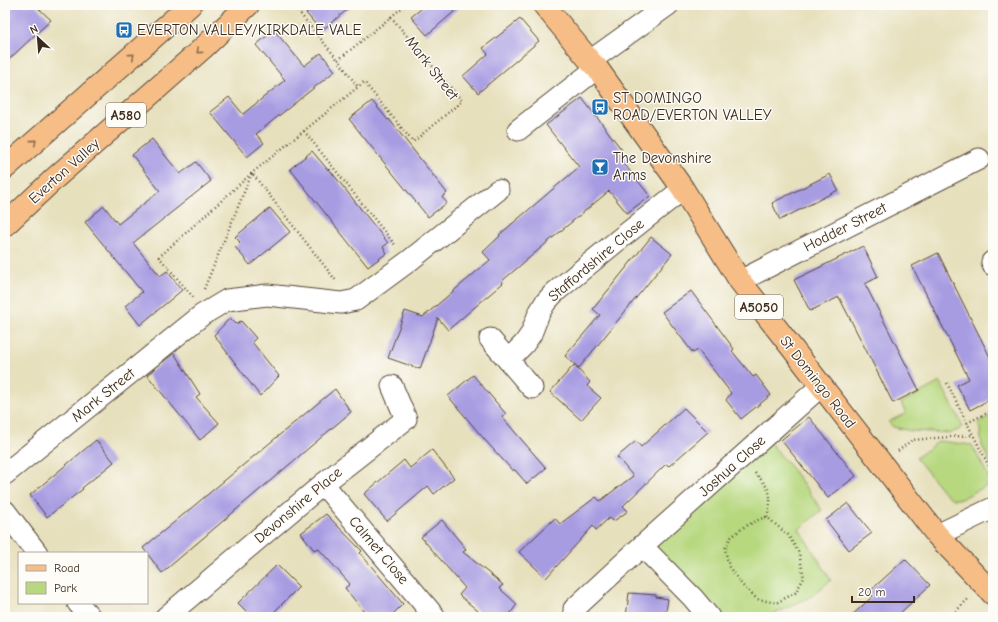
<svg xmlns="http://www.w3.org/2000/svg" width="998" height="622" viewBox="0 0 998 622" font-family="'Comic Neue',sans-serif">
<rect width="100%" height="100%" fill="#fdfcf7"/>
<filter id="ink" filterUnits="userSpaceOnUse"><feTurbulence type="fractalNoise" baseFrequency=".025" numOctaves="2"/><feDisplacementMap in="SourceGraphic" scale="8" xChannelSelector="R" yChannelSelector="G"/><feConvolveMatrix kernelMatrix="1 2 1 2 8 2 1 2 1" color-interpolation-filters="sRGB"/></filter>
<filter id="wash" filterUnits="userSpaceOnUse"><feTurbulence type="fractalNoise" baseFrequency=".012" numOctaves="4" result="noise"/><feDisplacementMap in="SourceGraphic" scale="16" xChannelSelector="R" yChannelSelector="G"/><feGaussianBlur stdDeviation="0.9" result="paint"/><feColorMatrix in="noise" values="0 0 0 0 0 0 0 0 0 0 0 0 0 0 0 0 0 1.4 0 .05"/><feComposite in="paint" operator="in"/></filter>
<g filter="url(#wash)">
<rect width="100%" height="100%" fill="#e7e0bd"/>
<g fill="#b7d87f" stroke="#79814e">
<path d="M940 382 961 422 962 426 959 430 950 433 911 431 893 427 888 422 906 413 901 403Z"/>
<path d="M993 415V467L982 446 979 422Z"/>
<path d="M766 438 793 470 822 510 799 529 831 580 812 596 768 617H712L645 547Z"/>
<path d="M939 441 972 445 992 483 961 499H952L944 492 916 458Z"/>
</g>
<g id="blocks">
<g fill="#a79be2">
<path d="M5 5H35L51 20 5 63Z"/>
<path d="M316 5H353L321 31 306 13Z"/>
<path d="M426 5H462L427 35 411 17Z"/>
<path d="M520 19 539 41 478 93 463 76 488 54 483 48Z"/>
<path d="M274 30 304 66 321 53 335 71 256 134 264 143 247 157 210 112 229 97 243 114 285 80 256 45Z"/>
<path d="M582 98 622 150 621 151 629 162 625 165 650 196 627 213 609 191 562 230 502 281 503 283 448 330 438 318 420 369 388 358 405 311 423 317 490 260 483 252 500 236 499 235 579 167 546 125Z"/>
<path d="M372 101 388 120 389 119 447 193 442 197 447 203 428 217 349 119Z"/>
<path d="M152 139 180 174 196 162 211 181 133 243 160 276 167 271 182 290 140 325 125 306 142 292 85 222 104 206 118 224 160 191 132 155Z"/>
<path d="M312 151 328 170 329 169 388 243 383 247 387 253 368 267 290 169Z"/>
<path d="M830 174 838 190 780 220 772 203Z"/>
<path d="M270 208 290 232 250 265 235 247 240 242 235 237Z"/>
<path d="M651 237 672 254 579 368 565 356 600 315 593 309Z"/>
<path d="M863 246 878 277 865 284 919 390 893 403 839 297 810 311 794 280Z"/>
<path d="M938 253 993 363V398L970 410 957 385 969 379 912 266Z"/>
<path d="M691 291 734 349 732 351 753 377 756 375 771 395 741 419 726 400 731 393 698 350 693 353 662 312Z"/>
<path d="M230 318 236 324 241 321 256 338 252 342 279 376 260 396 214 335Z"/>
<path d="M174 353 200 394 196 397 219 423 200 440 147 375Z"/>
<path d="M574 365 590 382 587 386 601 398 581 420 550 392Z"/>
<path d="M473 375 506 414 502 417 546 468 527 484 515 470H512L484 439 448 396Z"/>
<path d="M335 389 351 412 162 573 143 548Z"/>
<path d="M684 408 708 432 669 466 666 464 623 506 628 511 614 521 609 518 596 530 593 526 546 578 519 552 555 518 560 524 596 497 600 501 633 476 617 457 636 441 641 447Z"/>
<path d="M809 417 856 476 828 498 781 440Z"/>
<path d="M96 440 114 462 82 488 83 489 47 517 30 495Z"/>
<path d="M432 450 454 478 434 494 428 486 387 521 364 494 404 460 410 468Z"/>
<path d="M848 503 872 533 849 550 826 520Z"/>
<path d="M326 514 362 551 360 553 403 604 390 617H368L345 588 350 584 318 548 314 550 301 533Z"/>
<path d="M442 520 466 549 463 552 503 585 499 588 517 604 508 617H475L478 611 459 595 465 588 421 537Z"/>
<path d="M905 559 930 585 896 617H850L873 596 869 592Z"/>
<path d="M277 565 299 587 269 617H252L238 603Z"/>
<path d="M629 593 656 595V597L668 599 665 617H626Z"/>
</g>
</g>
</g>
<g filter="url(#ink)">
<use href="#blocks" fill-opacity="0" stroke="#554536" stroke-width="1"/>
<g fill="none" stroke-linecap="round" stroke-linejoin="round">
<g stroke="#554536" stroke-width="23">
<g id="minor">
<path d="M590 61 668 5"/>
<path d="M518 130 597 68"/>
<path d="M992 262 993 265"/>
<path d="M740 281 979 159"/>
<path d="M490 339 532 388"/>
<path d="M508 360 524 344 531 334 539 313 545 303 554 293 617 241 683 189"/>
<path d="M5 474 202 315 227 300 267 295 341 303 356 300 409 261 498 190"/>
<path d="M323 484 435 617"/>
<path d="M5 511 37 553"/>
<path d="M937 535 993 508"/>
<path d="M642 546 693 598 709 617"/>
<path d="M78 603 90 617"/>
<path d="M574 609 642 546 821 386"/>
<path d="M166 617 323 484 406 419 392 386"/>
</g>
</g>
<g stroke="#554536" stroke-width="24">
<path id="major" d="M544 5 590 61 597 68 683 189 740 281 937 535 993 594"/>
</g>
<g stroke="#554536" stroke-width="24">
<g id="highway">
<path d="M5 168 190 5"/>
<path d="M5 225 55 178 203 48 248 5"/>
</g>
</g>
<g stroke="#554536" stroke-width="2.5" stroke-dasharray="1 3" stroke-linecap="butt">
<path d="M293 5 338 60"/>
<path d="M391 17 405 5"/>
<path d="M304 131 396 246"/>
<path d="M204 289 252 173 337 282"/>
<path d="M193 297 159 257 252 173 358 87 338 60 391 17 462 101 413 142 364 82 358 87"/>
<path d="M947 383 967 423"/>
<path d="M993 410 967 423 993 474"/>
<path d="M898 451 912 440 973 435"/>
<path d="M755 473C771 490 773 495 767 517L788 535 799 553 804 578 795 593 776 603 757 599 742 585 729 567 725 549 730 538 744 527 760 519 767 517"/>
<path d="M950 617 969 598"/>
</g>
<use href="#minor" stroke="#fff" stroke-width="21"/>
<use href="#major" stroke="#f6be86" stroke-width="22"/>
<use href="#highway" stroke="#f6be86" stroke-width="22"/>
</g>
<defs><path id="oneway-chevron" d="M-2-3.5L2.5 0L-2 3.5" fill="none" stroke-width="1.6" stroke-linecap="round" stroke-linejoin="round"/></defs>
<g stroke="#8f6d4d">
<use href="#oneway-chevron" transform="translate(199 51) rotate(139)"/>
<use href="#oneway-chevron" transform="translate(132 56) rotate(-41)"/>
<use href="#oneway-chevron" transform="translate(34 142) rotate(-41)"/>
</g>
</g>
<defs>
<g id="bus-square" transform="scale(0.9)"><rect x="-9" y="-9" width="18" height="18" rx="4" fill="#1f6fb2" stroke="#fdfcf7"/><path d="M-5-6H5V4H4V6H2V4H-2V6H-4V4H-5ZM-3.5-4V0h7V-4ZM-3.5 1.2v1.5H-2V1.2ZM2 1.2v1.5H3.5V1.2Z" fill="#fff"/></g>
<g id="bar-square" transform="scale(0.9)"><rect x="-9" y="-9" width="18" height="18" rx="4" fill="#1f6fb2" stroke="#fdfcf7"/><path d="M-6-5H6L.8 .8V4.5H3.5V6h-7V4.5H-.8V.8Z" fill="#fff"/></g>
</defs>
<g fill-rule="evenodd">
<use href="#bus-square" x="124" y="30"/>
<use href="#bus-square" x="600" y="107"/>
<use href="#bar-square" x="600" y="167"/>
</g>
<g text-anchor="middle" stroke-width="3" stroke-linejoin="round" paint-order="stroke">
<g fill="#fdfcf7" stroke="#75695f" stroke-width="1">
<rect x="106" y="103" width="40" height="24" rx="3"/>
<rect x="735" y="295" width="48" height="24" rx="3"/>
</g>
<g font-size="14" font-weight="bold" fill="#3b2a1e">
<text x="126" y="120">A580</text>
<text x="759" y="312">A5050</text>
</g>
<g font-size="15" fill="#3b2a1e" stroke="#fdfcf7" text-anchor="start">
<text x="137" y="35">EVERTON VALLEY/KIRKDALE VALE</text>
<text x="613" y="103">ST DOMINGO<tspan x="613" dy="17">ROAD/EVERTON VALLEY</tspan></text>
<text x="613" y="163">The Devonshire<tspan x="613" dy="17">Arms</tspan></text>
</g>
<g font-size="15" fill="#3b2a1e" stroke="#fdfcf7">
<text transform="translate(432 68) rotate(52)" y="5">Mark Street</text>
<text transform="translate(64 171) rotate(-42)" y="5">Everton Valley</text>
<text transform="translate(845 227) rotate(-27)" y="5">Hodder Street</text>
<text transform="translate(596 260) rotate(-40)" y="5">Staffordshire Close</text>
<text transform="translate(818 382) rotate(52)" y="5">St Domingo Road</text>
<text transform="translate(103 395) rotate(-39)" y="5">Mark Street</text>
<text transform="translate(732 466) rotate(-42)" y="5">Joshua Close</text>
<text transform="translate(298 505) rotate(-40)" y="5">Devonshire Place</text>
<text transform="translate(379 550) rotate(50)" y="5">Calmet Close</text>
</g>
</g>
<rect width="998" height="622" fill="none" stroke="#fdfcf7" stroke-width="20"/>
<rect x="18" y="552" width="130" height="52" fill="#fdfcf7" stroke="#afa8a0"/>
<rect x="26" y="565" width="20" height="6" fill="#f6be86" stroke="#afa8a0"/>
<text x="54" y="572" font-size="12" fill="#3b2a1e">Road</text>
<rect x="26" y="582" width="20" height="12" fill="#b7d87f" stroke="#afa8a0"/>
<text x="54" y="592" font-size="12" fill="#3b2a1e">Park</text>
<g transform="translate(38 38) rotate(334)" stroke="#fdfcf7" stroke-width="3" paint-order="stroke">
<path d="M0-3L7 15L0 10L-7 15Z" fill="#3b2a1e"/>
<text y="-6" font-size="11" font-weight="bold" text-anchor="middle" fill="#3b2a1e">N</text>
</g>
<path d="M852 596v6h62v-6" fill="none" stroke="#3b2a1e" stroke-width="2"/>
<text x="858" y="596" font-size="12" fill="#3b2a1e" stroke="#fdfcf7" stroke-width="3" paint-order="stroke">20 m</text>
</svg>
